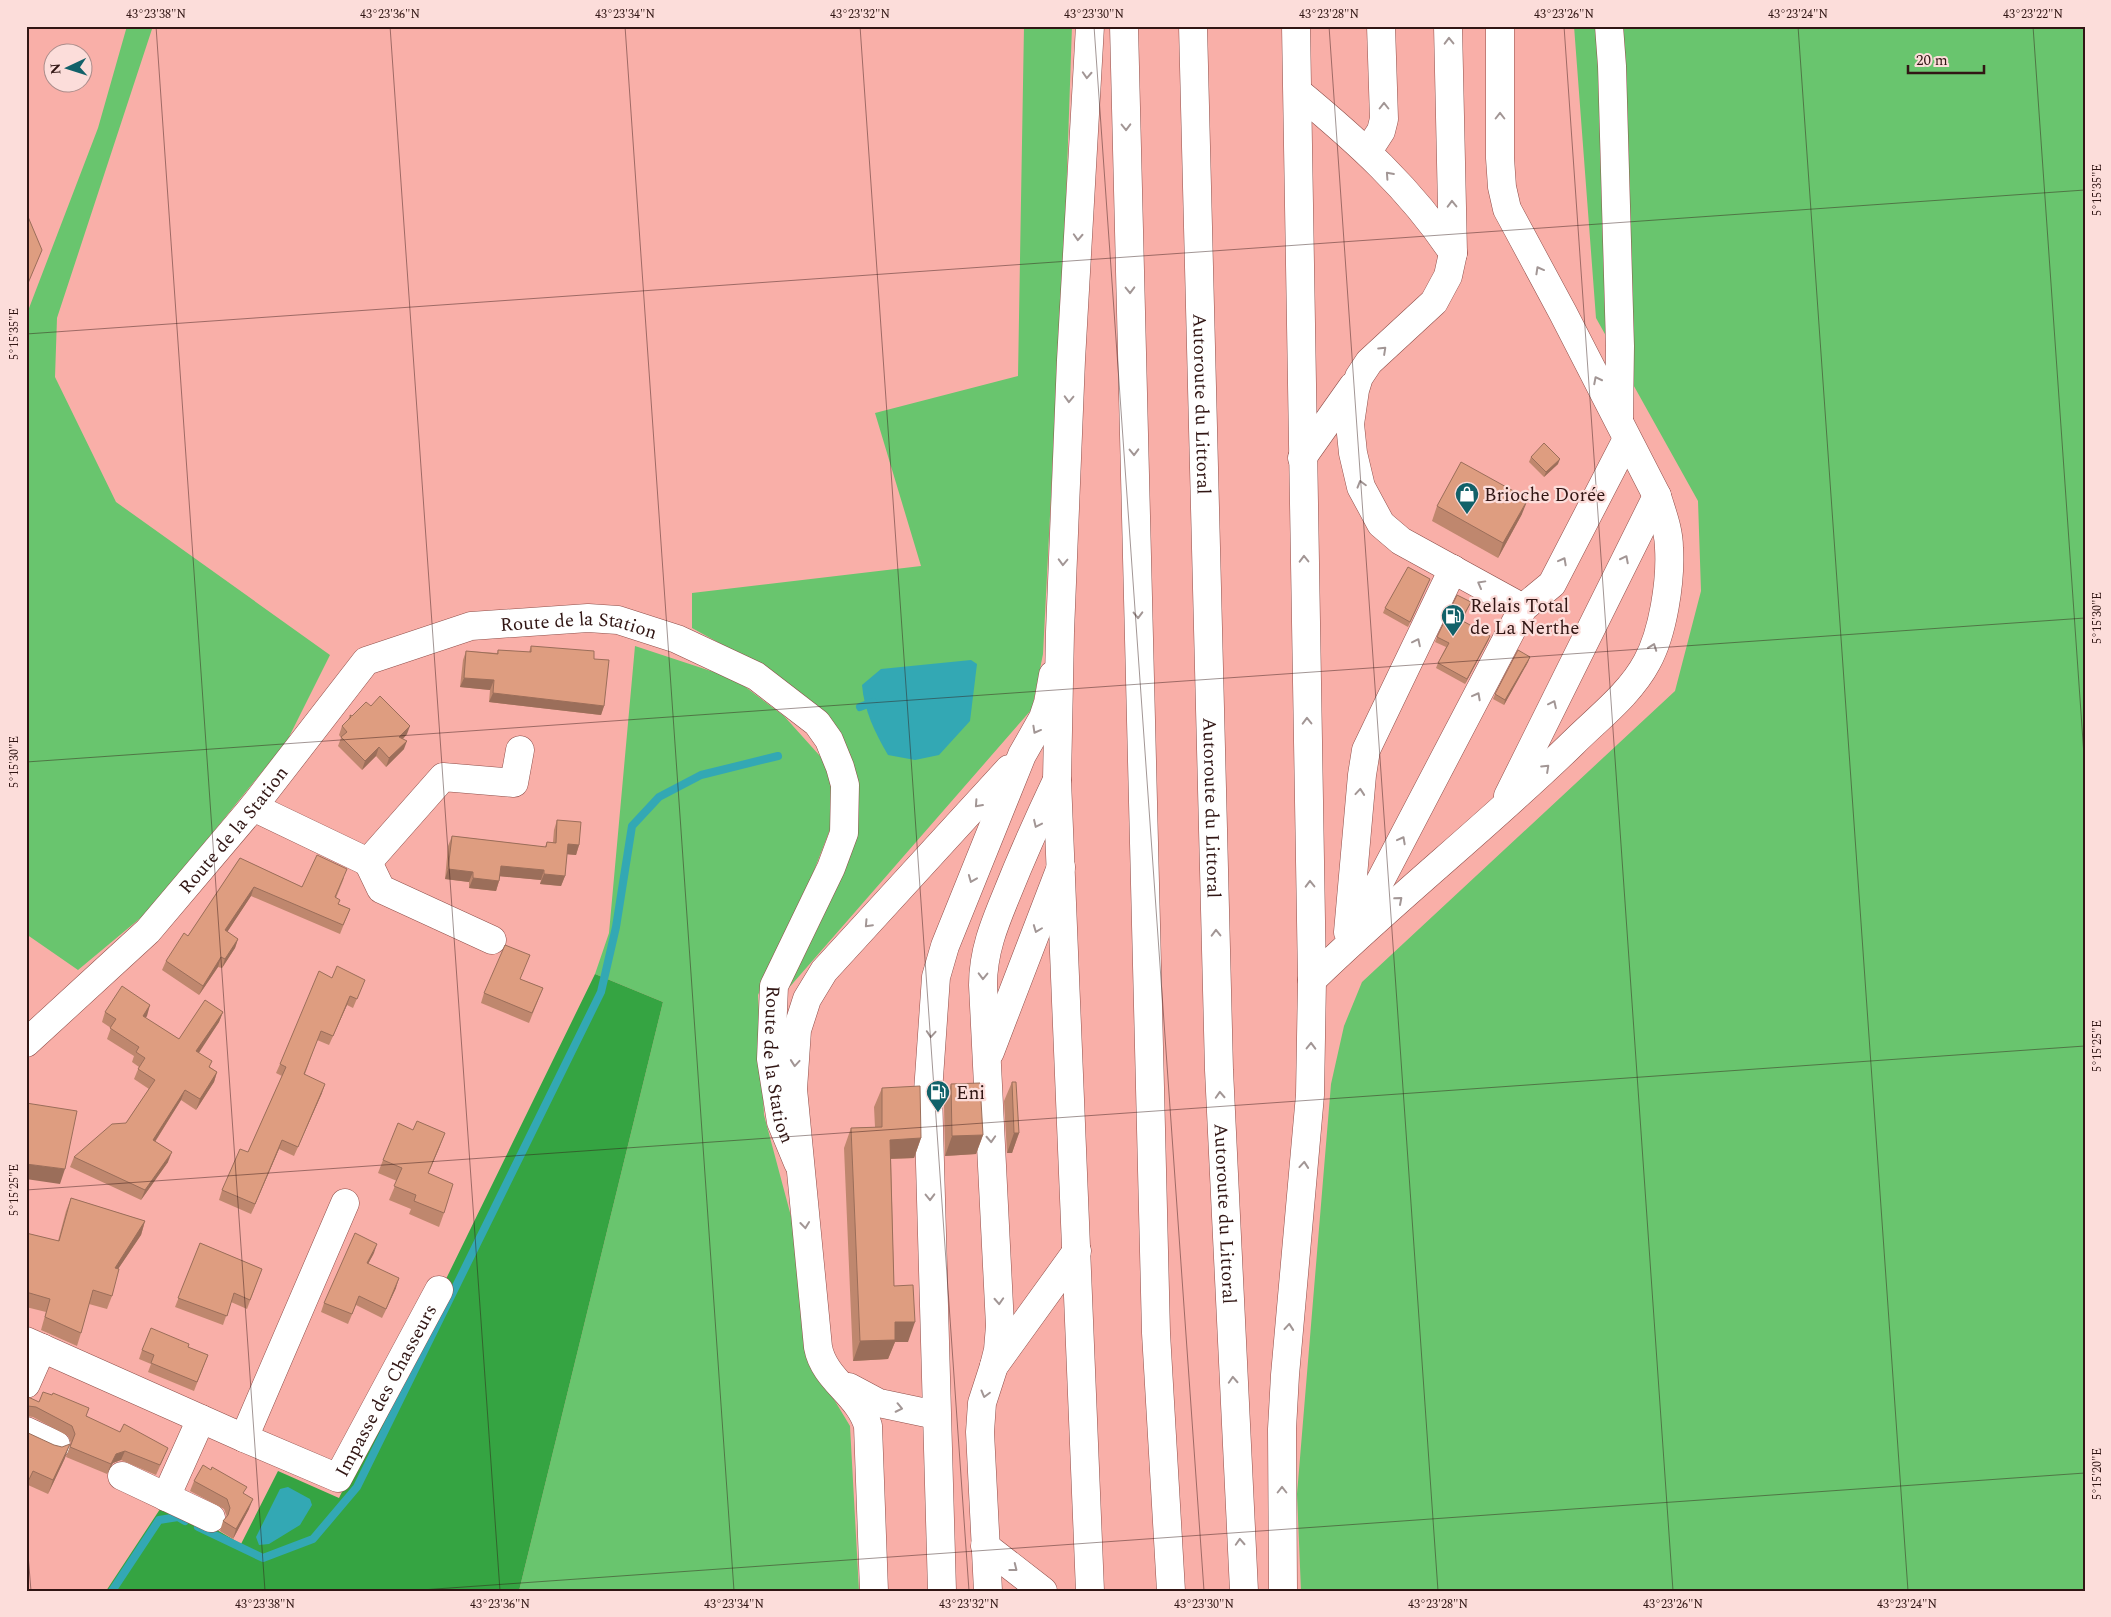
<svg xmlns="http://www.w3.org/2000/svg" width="2111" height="1617" viewBox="0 0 2111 1617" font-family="Spectral,serif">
<rect width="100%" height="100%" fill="#f9afa8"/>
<g fill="#69c56e">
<path d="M127 26H153L57 318 55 377 116 502 330 655 287 741 150 910 78 970 26 934V316L98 128Z"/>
<path d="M1024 26H1072L1066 200 1043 654 1032 709 787 990 830 893 847 757 750 660 692 628V593L921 566 875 413 1018 376Z"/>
<path d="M1574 26H2085V1591H1301L1297 1494 1331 1084 1344 1026 1362 982 1675 691 1701 591 1698 501 1596 318Z"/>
<path d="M635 646 735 679 784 716 829 766 834 819 810 881 758 995 764 1115 792 1220 808 1356 850 1426 859 1591H519L663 1002 595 974 609 933Z"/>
</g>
<path fill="#35a442" d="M595 974 663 1002 519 1591H106L166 1500 241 1544 278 1471 339 1498Z"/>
<g fill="#33a8b4">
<path d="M971 660 977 664 970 721 939 755 915 760 888 755C875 733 864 710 862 685L881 669Z"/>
<path d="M288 1487 310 1499 312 1505 300 1525 269 1544 259 1545 256 1537 280 1489Z"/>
</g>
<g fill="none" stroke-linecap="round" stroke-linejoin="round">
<g stroke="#33a8b4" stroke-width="8">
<path d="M860 707 873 702"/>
<path d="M198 1527 263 1558 313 1539 357 1487 601 992 616 927 632 826 659 797 701 775 778 756"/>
<path d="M112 1591 159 1520 178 1517 185 1521"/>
</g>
<g stroke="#8f4e49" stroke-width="29">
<g id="minor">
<path d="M1448 26 1453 253 1448 276 1434 302 1369 362 1359 377 1355 390 1350 424 1353 453 1361 487 1381 524 1401 541 1523 608"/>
<path d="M1609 26 1612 66 1620 346 1619 419"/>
<path d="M1298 92C1356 140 1411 189 1453 253"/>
<path d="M1368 151 1381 131 1384 119 1381 26"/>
<path d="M1302 458 1353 386"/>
<path d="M1508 796 1657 496"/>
<path d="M253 807 368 862 443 777 514 783 520 750"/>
<path d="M368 862 381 889 492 940"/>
<path d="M1354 931 1523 608 1552 584 1627 439"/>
<path d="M1348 932 1362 775 1366 750 1453 569"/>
<path d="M1312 980C1396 898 1489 825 1573 743 1598 718 1630 694 1647 662 1663 633 1671 581 1669 548 1669 530 1662 513 1657 496L1563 313 1507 209 1502 187 1500 158V26"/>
<path id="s1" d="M26 1043 148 931 253 807 366 661 471 626 588 618 618 620 677 639 756 676 817 723 829 740 840 767 845 785 844 833 831 868 774 986 771 1059 781 1122 798 1163"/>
<path d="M990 1052 1061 867"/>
<path d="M26 1341 244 1438 345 1203"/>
<path d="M994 1366 998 1350 1000 1326 983 985C983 952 994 925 1006 896 1022 856 1039 818 1057 780"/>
<path d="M26 1384 42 1348"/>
<path d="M849 1387 879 1403 936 1415"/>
<path d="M26 1431 56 1445"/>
<path id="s2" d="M244 1438 338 1478 439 1290"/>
<path d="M122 1476 211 1518"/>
<path d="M166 1497 201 1419"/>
<path d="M985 1546 1043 1591"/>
<path d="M874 1591 868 1426C859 1394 824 1380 818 1347L793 1089 797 1030 807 999 824 971 1009 769"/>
<path d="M942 1591 928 1092 936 977 945 946 1022 755 1043 718 1048 703 1053 675"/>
<path d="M988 1591 980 1432 982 1403 994 1366 1077 1251"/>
</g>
</g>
<g stroke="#8f4e49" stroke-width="29">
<g id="highway">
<path d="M1090 26 1071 360 1060 632 1057 780 1090 1591"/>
<path d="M1124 26 1156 1333 1171 1591"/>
<path id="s3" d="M1193 26 1219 1070 1244 1591"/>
<path d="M1283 1591 1282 1429 1285 1375 1310 1095 1312 980 1296 26"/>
</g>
</g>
<use href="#minor" stroke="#fff" stroke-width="28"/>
<use href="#highway" stroke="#fff" stroke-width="28"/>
</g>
<g fill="#bf876e">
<path d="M1531 457 1558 464 1544 477 1529 462Z"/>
<path d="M1437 506 1522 514 1498 558 1432 521Z"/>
<path d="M1430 579 1408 627 1383 613 1385 608Z"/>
<path d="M1471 602 1462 621 1490 636 1488 641 1465 684 1436 668 1438 663 1446 647 1435 642 1437 637Z"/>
<path d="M531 646 594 659 604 706 601 715 489 702 490 690 460 687 463 660 466 651 497 653 498 650 529 652Z"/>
<path d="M1530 657 1528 662 1504 705 1493 699 1495 694Z"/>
<path d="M371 706 407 734 403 739 404 749 386 767 376 756 362 770 338 746 341 738 339 735 342 726 348 720 350 715 352 716Z"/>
<path d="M557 820 579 845 576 855 567 854 565 876 561 886 540 884 541 880 500 876 499 881 496 891 469 888V882L445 879 448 846 452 836 545 847 547 842H553L554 830Z"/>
<path d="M240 858 302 887 344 878 336 898 339 904 350 909 340 934 251 896 227 932 238 939 235 948 222 968 218 967 199 995 162 970 166 961 188 936Z"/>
<path d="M332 978 361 989 353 1008 347 1005 329 1045 317 1040 305 1074 322 1093 294 1156 279 1149 251 1214 219 1200 222 1190 248 1152 282 1076 276 1073 280 1064Z"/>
<path d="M520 979 543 988 529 1023 481 1003 484 993Z"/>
<path d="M150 1005 145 1018 179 1039 223 1012 219 1022 198 1053 210 1067 217 1072 214 1082 196 1110 181 1100 155 1142 168 1162 141 1200 70 1167 74 1157 126 1123 149 1089 134 1079 139 1067 132 1062 134 1056 107 1039 111 1028 102 1022 105 1012Z"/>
<path d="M1012 1082 1019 1133 1012 1153H1007L1004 1101Z"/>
<path d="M951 1084 983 1135 976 1154 945 1156 944 1104Z"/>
<path d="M882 1088 921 1138 914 1158 891 1159 894 1286 908 1342H895L888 1359 853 1361 844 1148 851 1128 875 1127 874 1107Z"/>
<path d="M440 1146 428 1173 444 1213 439 1227 409 1214 411 1209 389 1200 397 1181 378 1173 383 1160Z"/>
<path d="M71 1198 145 1221 141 1235 118 1269 112 1296 107 1309 89 1304 81 1333 77 1346 41 1330 46 1312 26 1307V1233L58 1241 66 1211Z"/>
<path d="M200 1243 262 1269 247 1309 231 1302 223 1325 175 1307Z"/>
<path d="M374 1253 368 1264 396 1288 382 1318 356 1305 348 1324 321 1312 324 1303Z"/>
<path d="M188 1347 208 1355 194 1391 148 1372 151 1364 139 1359 142 1350Z"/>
<path d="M26 1396 39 1402 86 1416 164 1457 156 1475 121 1460 113 1463 107 1474 66 1457 71 1443 68 1436 33 1417 26 1416Z"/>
<path d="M26 1432 65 1458 48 1494 28 1485Z"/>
<path d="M194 1481 244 1494 249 1509 233 1539 220 1531 223 1521 227 1517 224 1509 190 1491Z"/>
</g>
<g fill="#9b6e5a">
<path d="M1560 459 1558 464 1544 477 1546 472Z"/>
<path d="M1528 499 1522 514 1498 558 1503 543Z"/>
<path d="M1490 636 1488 641 1465 684 1467 679Z"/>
<path d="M1530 657 1528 662 1504 705 1505 700Z"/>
<path d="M464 678 494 680 490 690 460 687Z"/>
<path d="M493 693 604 706 601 715 489 702Z"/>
<path d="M410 726 407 734 396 746 399 737Z"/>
<path d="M407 741 404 749 386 767 389 758Z"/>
<path d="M379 747 376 756 362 770 365 761Z"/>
<path d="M568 844 579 845 576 855 564 854Z"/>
<path d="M501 866 544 870 541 880 497 876Z"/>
<path d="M448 869 473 872 469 882 445 879Z"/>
<path d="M544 874 565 876 561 886 540 884Z"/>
<path d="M473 878 499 881 496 891 469 888Z"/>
<path d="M254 887 251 896 222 940 225 930Z"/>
<path d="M238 939 235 948 222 968 225 959Z"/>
<path d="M221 957 218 967 199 995 203 986Z"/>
<path d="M350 996 347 1005 329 1045 333 1036Z"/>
<path d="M150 1005 147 1016 140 1027 143 1016Z"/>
<path d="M223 1012 219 1022 193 1062 196 1051Z"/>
<path d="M217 1072 214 1082 196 1110 200 1099Z"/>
<path d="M325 1084 322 1093 294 1156 298 1147Z"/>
<path d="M185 1090 181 1100 149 1151 153 1140Z"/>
<path d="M445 1133 440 1146 423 1186 428 1173Z"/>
<path d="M1014 1133H1019L1012 1153H1007Z"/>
<path d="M983 1135 976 1154 945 1156 952 1136Z"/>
<path d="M921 1138 914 1158 883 1159 890 1140Z"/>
<path d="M282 1140 279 1149 251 1214 255 1204Z"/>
<path d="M172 1152 168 1162 141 1200 145 1190Z"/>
<path d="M26 1164 65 1169 60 1184 26 1179Z"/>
<path d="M145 1221 141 1235 110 1281 115 1268Z"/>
<path d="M377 1244 374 1253 363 1273 367 1263Z"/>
<path d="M399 1278 396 1288 382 1318 386 1309Z"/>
<path d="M895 1322H915L908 1342H895L888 1359 853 1361 860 1341Z"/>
<path d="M70 1444 65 1458 48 1494 53 1480Z"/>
<path d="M125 1451 121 1460 113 1463 107 1474 111 1464 116 1454Z"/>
<path d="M253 1499 249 1509 233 1539 236 1529Z"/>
</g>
<g fill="#de9d80" stroke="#9b6e5a">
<path d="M26 212 42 250 26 288Z"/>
<path d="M1544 443 1560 459 1546 472 1531 457Z"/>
<path d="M1461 462 1528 499 1503 543 1437 506Z"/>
<path d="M1408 567 1430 579 1410 622 1385 608Z"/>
<path d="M1457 595 1471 602 1461 620 1490 636 1467 679 1438 663 1449 643 1437 637Z"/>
<path d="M531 646 594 651V659L609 660 604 706 493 693 494 680 464 678 466 651 498 654V650L531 652Z"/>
<path d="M1518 650 1530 657 1505 700 1495 694Z"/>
<path d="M380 696 410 726 399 737 407 741 389 758 379 747 365 761 341 737 347 732 342 726 351 717 350 715 352 716 366 702 371 706Z"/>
<path d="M557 820 581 822 579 845 568 844 565 876 544 874V870L501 866 499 881 473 878V872L448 869 452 836 546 847 547 842 556 843Z"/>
<path d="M317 855 347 869 335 897 340 900 338 904 350 909 343 925 254 887 225 930 238 939 225 959 221 957 203 986 166 961 184 933 188 936 240 858 302 887Z"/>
<path d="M505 945 530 955 520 979 543 988 532 1013 484 993Z"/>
<path d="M337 966 365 980 357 999 350 996 333 1036 321 1031 304 1074 325 1084 298 1147 282 1140 255 1204 222 1190 240 1149 248 1152 286 1067 280 1064 319 971 332 978Z"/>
<path d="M122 986 150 1005 143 1016 179 1039 205 1000 223 1012 196 1051 212 1061 209 1067 217 1072 200 1099 185 1090 153 1140 172 1152 145 1190 74 1157 112 1124 126 1123 155 1080 138 1069 145 1058 136 1052 139 1047 110 1028 116 1019 105 1012Z"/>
<path d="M1012 1082H1016L1019 1133H1014Z"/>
<path d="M980 1083 983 1135 952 1136 951 1084Z"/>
<path d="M920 1086 921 1138 890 1140 894 1286 913 1285 915 1322H895V1340L860 1341 851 1128 882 1127V1088Z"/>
<path d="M26 1103 77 1111 65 1169 26 1164Z"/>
<path d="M417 1121 445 1133 428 1173 453 1184 444 1213 414 1201 416 1195 394 1186 402 1168 383 1160 398 1123 413 1130Z"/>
<path d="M71 1198 145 1221 115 1268 119 1269 112 1296 93 1290 81 1333 45 1317 50 1299 26 1292V1233L59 1241Z"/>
<path d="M355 1233 377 1244 367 1263 399 1278 386 1309 359 1296 352 1314 324 1303Z"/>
<path d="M200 1243 262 1269 250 1300 234 1293 227 1316 178 1298Z"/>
<path d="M151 1328 189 1344 188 1347 208 1355 197 1382 151 1363 154 1355 142 1350Z"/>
<path d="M43 1392 52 1395 53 1393 89 1408 86 1416 120 1432 124 1424 168 1448 160 1465 125 1451 116 1454 111 1464 70 1447 75 1434 72 1426 36 1407 28 1406H26V1396L39 1402Z"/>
<path d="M26 1432 54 1445 62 1447 70 1444 53 1480 33 1471 26 1486Z"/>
<path d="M203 1465 211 1470 212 1467 247 1487 243 1493 253 1499 236 1529 223 1521 228 1515 230 1508 227 1499 194 1481Z"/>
</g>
<defs><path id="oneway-chevron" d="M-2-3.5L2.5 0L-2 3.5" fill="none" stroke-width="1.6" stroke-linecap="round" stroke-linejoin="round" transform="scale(1.25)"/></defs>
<g stroke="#a29695">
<use href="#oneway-chevron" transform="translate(1449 41) rotate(-91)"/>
<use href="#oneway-chevron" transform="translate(1087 75) rotate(93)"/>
<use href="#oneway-chevron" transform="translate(1384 106) rotate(-90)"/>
<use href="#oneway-chevron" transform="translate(1500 116) rotate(-90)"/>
<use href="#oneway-chevron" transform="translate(1126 127) rotate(89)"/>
<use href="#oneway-chevron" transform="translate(1389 175) rotate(-132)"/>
<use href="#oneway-chevron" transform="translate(1452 204) rotate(-91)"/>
<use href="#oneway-chevron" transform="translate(1078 237) rotate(93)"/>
<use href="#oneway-chevron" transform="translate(1539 270) rotate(-119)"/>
<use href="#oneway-chevron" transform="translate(1130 290) rotate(89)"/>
<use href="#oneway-chevron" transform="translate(1383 350) rotate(-43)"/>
<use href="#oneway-chevron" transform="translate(1597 380) rotate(-117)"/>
<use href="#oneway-chevron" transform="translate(1069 399) rotate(92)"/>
<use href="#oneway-chevron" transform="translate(1134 452) rotate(89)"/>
<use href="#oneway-chevron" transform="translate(1361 484) rotate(-106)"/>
<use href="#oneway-chevron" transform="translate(1304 559) rotate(-91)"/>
<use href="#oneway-chevron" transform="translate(1625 559) rotate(-63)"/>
<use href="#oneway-chevron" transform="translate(1563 561) rotate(-62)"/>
<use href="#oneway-chevron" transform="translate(1063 562) rotate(92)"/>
<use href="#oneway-chevron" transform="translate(1481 584) rotate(-151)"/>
<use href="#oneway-chevron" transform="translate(1138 615) rotate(89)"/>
<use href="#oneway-chevron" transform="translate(1417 642) rotate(-64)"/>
<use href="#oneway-chevron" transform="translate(1653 647) rotate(-70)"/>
<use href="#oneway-chevron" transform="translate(1477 696) rotate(-62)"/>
<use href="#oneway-chevron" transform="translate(1553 704) rotate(-64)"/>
<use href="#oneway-chevron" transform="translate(1307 721) rotate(-91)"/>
<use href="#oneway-chevron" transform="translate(1036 730) rotate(119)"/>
<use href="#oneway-chevron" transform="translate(1546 768) rotate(-43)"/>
<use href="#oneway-chevron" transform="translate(1360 792) rotate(-85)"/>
<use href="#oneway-chevron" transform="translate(978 804) rotate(132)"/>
<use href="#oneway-chevron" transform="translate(1037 824) rotate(115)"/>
<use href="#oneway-chevron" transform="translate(1402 840) rotate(-62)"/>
<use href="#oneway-chevron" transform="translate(972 879) rotate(112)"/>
<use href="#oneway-chevron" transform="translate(1310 884) rotate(-91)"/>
<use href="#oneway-chevron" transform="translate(1399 900) rotate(-41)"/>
<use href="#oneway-chevron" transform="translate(868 924) rotate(133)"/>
<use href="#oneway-chevron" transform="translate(1037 929) rotate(111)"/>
<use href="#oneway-chevron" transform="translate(1216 933) rotate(-91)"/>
<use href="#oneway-chevron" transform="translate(983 976) rotate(91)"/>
<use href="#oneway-chevron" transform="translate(931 1034) rotate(94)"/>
<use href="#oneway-chevron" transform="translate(1311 1046) rotate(-89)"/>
<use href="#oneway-chevron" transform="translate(795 1063) rotate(95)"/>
<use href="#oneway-chevron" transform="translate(1220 1095) rotate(-93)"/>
<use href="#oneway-chevron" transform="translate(991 1139) rotate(87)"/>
<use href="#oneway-chevron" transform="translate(1304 1165) rotate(-85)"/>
<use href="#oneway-chevron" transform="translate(930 1197) rotate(89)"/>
<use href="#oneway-chevron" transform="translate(805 1225) rotate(84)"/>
<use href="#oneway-chevron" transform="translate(999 1301) rotate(87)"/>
<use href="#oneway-chevron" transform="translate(1289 1327) rotate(-85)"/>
<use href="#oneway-chevron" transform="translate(1233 1380) rotate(-93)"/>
<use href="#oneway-chevron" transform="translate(985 1394) rotate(105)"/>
<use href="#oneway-chevron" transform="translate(899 1408) rotate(12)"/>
<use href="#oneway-chevron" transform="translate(1282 1490) rotate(-90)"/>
<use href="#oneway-chevron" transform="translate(1240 1542) rotate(-93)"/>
<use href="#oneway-chevron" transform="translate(1014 1568) rotate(38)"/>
</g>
<path fill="none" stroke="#311614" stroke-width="1" stroke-opacity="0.45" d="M156 26 265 1591M390 26 500 1591M625 26 734 1591M860 26 969 1591M1094 26 1204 1591M1329 26 1438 1591M1564 26 1673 1591M1798 26 1908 1591M2033 26 2085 770M26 334 2085 190M26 762 2085 618M26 1190 2085 1046M26 1530 31 1591M407 1591 2085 1473"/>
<defs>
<g id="shop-pin" transform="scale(1.25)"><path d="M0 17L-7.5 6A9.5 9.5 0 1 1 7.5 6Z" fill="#126169" stroke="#fcddda"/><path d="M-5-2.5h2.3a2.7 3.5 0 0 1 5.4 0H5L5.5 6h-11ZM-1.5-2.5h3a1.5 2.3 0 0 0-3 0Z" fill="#fff"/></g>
<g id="fuel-pin" transform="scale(1.25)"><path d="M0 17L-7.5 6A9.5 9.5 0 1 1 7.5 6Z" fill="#126169" stroke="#fcddda"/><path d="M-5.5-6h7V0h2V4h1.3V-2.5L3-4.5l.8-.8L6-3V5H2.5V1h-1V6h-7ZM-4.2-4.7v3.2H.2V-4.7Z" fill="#fff"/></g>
</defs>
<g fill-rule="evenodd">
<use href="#shop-pin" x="1467" y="494"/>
<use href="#fuel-pin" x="1453" y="616"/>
<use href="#fuel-pin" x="938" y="1092"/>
</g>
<g text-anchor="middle" stroke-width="4.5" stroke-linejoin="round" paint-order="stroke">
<g font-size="19" fill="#311614" stroke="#fcddda">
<text dy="7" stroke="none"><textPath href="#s3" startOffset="378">Autoroute du Littoral</textPath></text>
<text dy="7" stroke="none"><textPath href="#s1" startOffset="732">Route de la Station</textPath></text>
<text dy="7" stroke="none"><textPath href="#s3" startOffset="782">Autoroute du Littoral</textPath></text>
<text dy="7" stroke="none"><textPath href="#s1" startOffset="298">Route de la Station</textPath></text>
<text dy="7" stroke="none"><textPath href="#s1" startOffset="1361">Route de la Station</textPath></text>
<text dy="7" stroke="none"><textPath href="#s3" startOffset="1188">Autoroute du Littoral</textPath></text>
<text dy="7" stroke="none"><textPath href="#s2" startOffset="202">Impasse des Chasseurs</textPath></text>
</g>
<g font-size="19" fill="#311614" stroke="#fcddda" text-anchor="start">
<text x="1484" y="501">Brioche Dorée</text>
<text x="1470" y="612">Relais Total<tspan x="1470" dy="22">de La Nerthe</tspan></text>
<text x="956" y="1099">Eni</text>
</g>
</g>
<rect width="2111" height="1617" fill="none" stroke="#fcddda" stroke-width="55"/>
<g transform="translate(68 68) rotate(266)"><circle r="24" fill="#fcddda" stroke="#ab8d8b"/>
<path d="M0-4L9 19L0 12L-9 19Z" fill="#126169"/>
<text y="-8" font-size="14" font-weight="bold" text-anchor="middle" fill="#311614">N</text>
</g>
<path d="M1908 65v8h76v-8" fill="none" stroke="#311614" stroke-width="2.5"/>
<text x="1916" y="65" font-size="15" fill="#311614" stroke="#fcddda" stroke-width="4" paint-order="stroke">20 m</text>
<rect x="28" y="28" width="2056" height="1562" fill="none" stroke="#311614" stroke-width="2"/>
<g font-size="12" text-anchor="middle" fill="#311614">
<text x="156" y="18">43°23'38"N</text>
<text x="390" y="18">43°23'36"N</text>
<text x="625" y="18">43°23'34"N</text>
<text x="860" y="18">43°23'32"N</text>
<text x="1094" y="18">43°23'30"N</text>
<text x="1329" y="18">43°23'28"N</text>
<text x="1564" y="18">43°23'26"N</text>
<text x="1798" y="18">43°23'24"N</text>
<text x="2033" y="18">43°23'22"N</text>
<text transform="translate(2097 190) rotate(-90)" y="4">5°15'35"E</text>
<text transform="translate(14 334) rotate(-90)" y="4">5°15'35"E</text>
<text transform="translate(2097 618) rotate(-90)" y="4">5°15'30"E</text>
<text transform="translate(14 762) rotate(-90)" y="4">5°15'30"E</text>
<text transform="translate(2097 1046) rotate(-90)" y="4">5°15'25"E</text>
<text transform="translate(14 1190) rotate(-90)" y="4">5°15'25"E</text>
<text transform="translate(2097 1474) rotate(-90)" y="4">5°15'20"E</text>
<text x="265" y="1608">43°23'38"N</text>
<text x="500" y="1608">43°23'36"N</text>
<text x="734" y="1608">43°23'34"N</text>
<text x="969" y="1608">43°23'32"N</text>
<text x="1204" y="1608">43°23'30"N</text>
<text x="1438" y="1608">43°23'28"N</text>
<text x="1673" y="1608">43°23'26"N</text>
<text x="1907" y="1608">43°23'24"N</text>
</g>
</svg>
